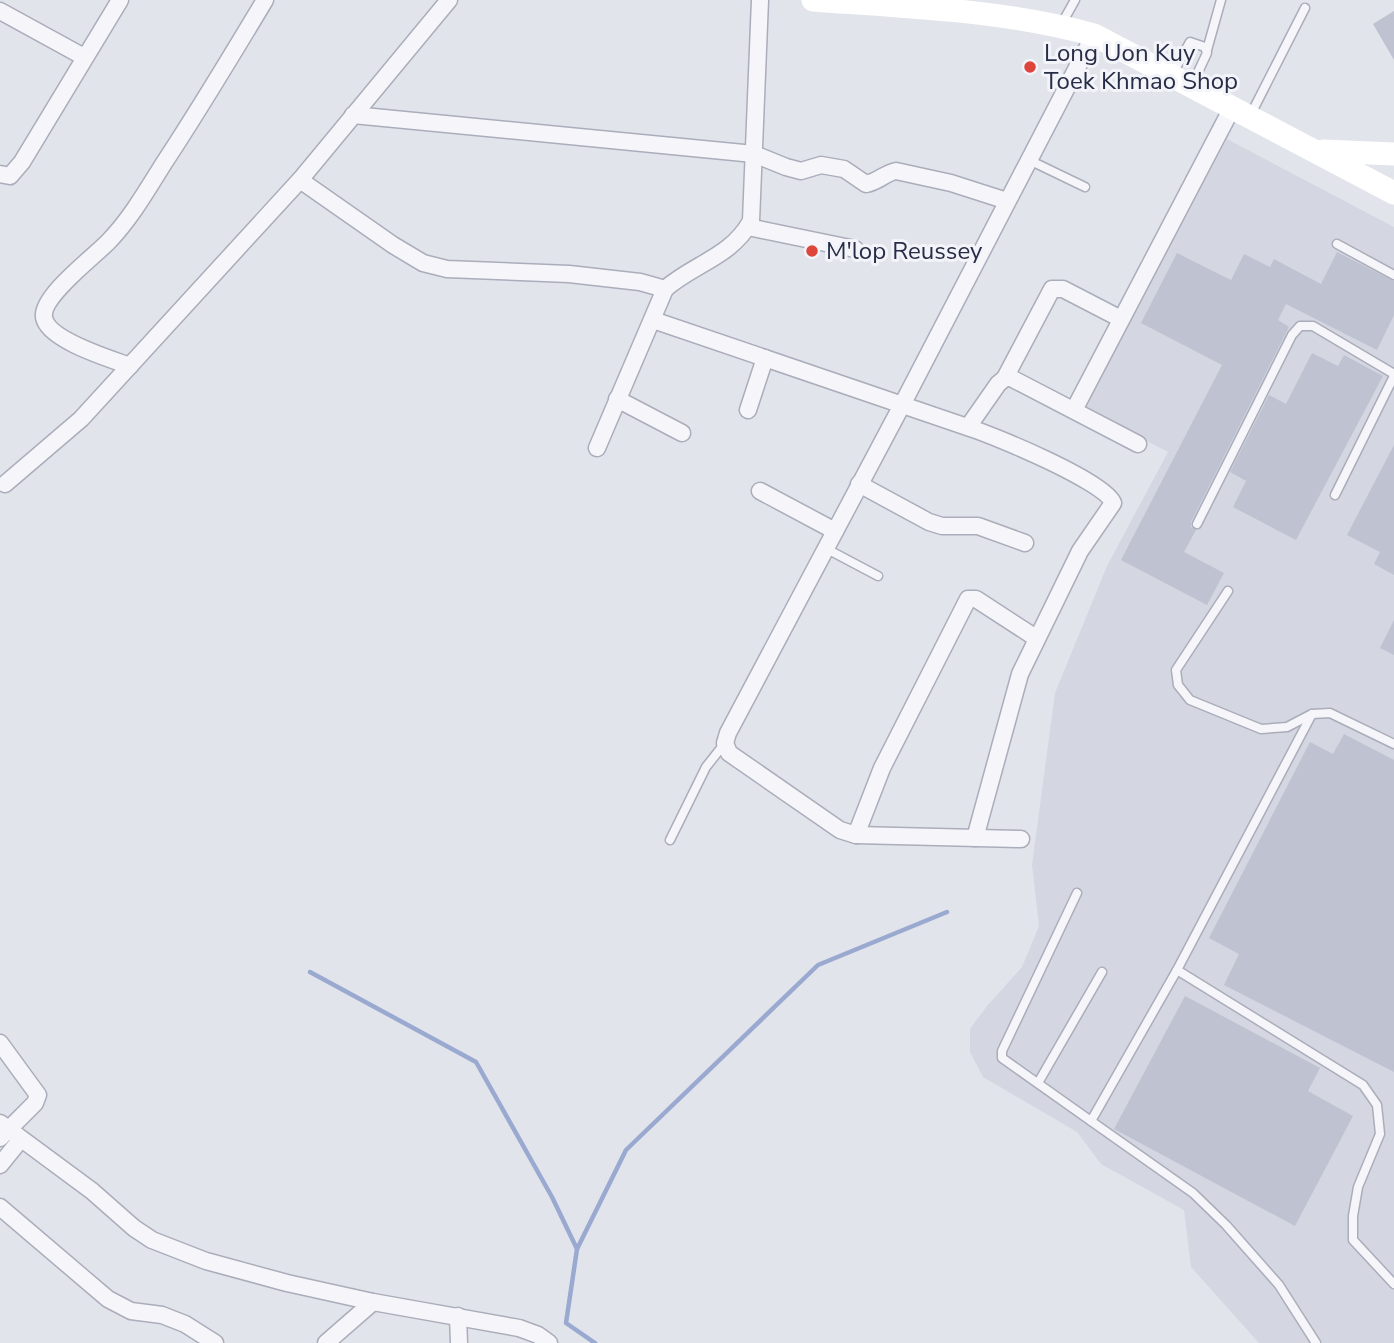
<svg xmlns="http://www.w3.org/2000/svg" width="1394" height="1343" viewBox="0 0 1394 1343" font-family="'Nunito Sans',sans-serif">
<rect width="100%" height="100%" fill="#e2e4ec"/>
<path fill="#d4d6e1" d="M1227 139 1394 227V1343H1259L1191 1267 1184 1210 1101 1164 1077 1132 983 1077 970 1052V1029L987 1006 1022 967 1039 926 1032 865 1055 693 1107 566 1168 452 1083 408Z"/>
<g fill="none" stroke-linecap="round" stroke-linejoin="round">
<g stroke="#9aa9d0" stroke-width="4.5">
<path d="M310 972 476 1062 552 1197 577 1249"/>
<path d="M595 1343 566 1323 577 1249 626 1150 818 965 947 912"/>
</g>
</g>
<g fill="#bfc2d0">
<path d="M1394 11V60L1373 24Z"/>
<path d="M1337 252 1394 281V315L1377 350 1286 304 1278 320 1289 327 1191 522V527L1196 530 1184 552 1224 573 1207 605 1121 560 1222 365 1141 323 1177 253 1231 280 1244 254 1270 267 1274 259 1321 284Z"/>
<path d="M1312 353 1338 366 1344 355 1383 376 1296 540 1233 507 1246 481 1230 472 1269 395 1286 404Z"/>
<path d="M1394 445V575L1374 564 1380 552 1347 535Z"/>
<path d="M1394 620V655L1380 648Z"/>
<path d="M1344 734 1394 760V1072L1224 985 1239 954 1209 938 1310 742 1333 754Z"/>
<path d="M1185 996 1320 1068 1308 1091 1353 1116 1295 1226 1114 1129Z"/>
</g>
<g fill="none" stroke-linecap="round" stroke-linejoin="round">
<g stroke="#aaadba" stroke-width="11">
<g id="service">
<path d="M1061 25 1075 0"/>
<path d="M1207 50 1221 0"/>
<path d="M1173 73 1190 42 1205 47 1207 53 1193 83"/>
<path d="M1251 114 1305 8"/>
<path d="M1029 160 1085 187"/>
<path d="M1337 244 1394 275"/>
<path d="M1335 495 1394 376"/>
<path d="M1197 524 1292 335 1300 326H1313L1394 374"/>
<path d="M825 548 878 576"/>
<path d="M1228 591 1176 670 1178 685 1190 700 1261 729 1287 727 1312 714 1330 713 1394 744"/>
<path d="M1312 714 1177 970 1091 1121 1193 1193 1226 1225 1279 1285 1316 1343"/>
<path d="M670 840 706 767 725 743"/>
<path d="M1077 893 1002 1051V1058L1091 1121"/>
<path d="M1177 970 1363 1085 1377 1105 1380 1134 1358 1187 1353 1216V1240L1394 1284"/>
<path d="M1038 1083 1102 972"/>
</g>
</g>
<g stroke="#aaadba" stroke-width="19">
<g id="minor">
<path d="M0 11 84 57"/>
<path d="M353 115 754 154 786 167 801 171 821 165 844 169 866 184C878 182 885 173 896 171L951 183 1007 201"/>
<path d="M0 174 10 176 22 162 120 0"/>
<path d="M300 180 393 245 423 263 447 269 569 274 640 282 665 289"/>
<path d="M748 227 855 249"/>
<path d="M653 320C758 356 864 392 970 428 995 436 1106 482 1113 503L1080 551 1020 674 975 838"/>
<path d="M130 366C111 359 47 340 44 317 41 296 95 256 109 241 131 218 147 190 164 163 199 110 232 55 265 0"/>
<path d="M1005 378H1011L1138 444"/>
<path d="M617 399 682 433"/>
<path d="M748 410 765 358"/>
<path d="M1074 410 1232 108"/>
<path d="M968 427 998 384 1005 378 1052 289H1063L1121 319"/>
<path d="M597 448 665 289C695 263 731 257 751 221L760 0"/>
<path d="M5 484 81 419 300 180 449 0"/>
<path d="M859 484 929 522 942 526H978L1025 543"/>
<path d="M760 491 835 531"/>
<path d="M856 835 882 768 968 599H976L1036 638"/>
<path d="M1021 839 856 835 840 830 729 753 725 743 728 733 902 405 1094 35"/>
<path d="M0 1043 38 1095 35 1103 0 1138"/>
<path d="M0 1123 92 1191 134 1228 152 1240 206 1261 287 1283 373 1302 519 1328 538 1335 549 1343"/>
<path d="M0 1165 21 1139"/>
<path d="M0 1207 108 1299 131 1311 162 1315 185 1324 215 1343"/>
<path d="M458 1316 459 1343"/>
<path d="M326 1343 373 1302"/>
</g>
</g>
<use href="#service" stroke="#f6f6fa" stroke-width="8"/>
<use href="#minor" stroke="#f6f6fa" stroke-width="16"/>
<g stroke="#fff" stroke-width="23">
<path d="M813 0C904 7 1007 10 1094 35L1394 193"/>
<path d="M1323 151 1394 154"/>
</g>
</g>
<g fill="#de453b" stroke="#f3f4f9" stroke-width="2.5">
<circle cx="1030" cy="67" r="7"/>
<circle cx="812" cy="251" r="7"/>
</g>
<g text-anchor="middle" stroke-width="6" stroke-linejoin="round" paint-order="stroke">
<g font-size="24" fill="#282d47" stroke="#f3f4f9" text-anchor="start">
<text x="1044" y="61">Long Uon Kuy<tspan x="1044" dy="28">Toek Khmao Shop</tspan></text>
<text x="826" y="259">M'lop Reussey</text>
</g>
</g>
</svg>
